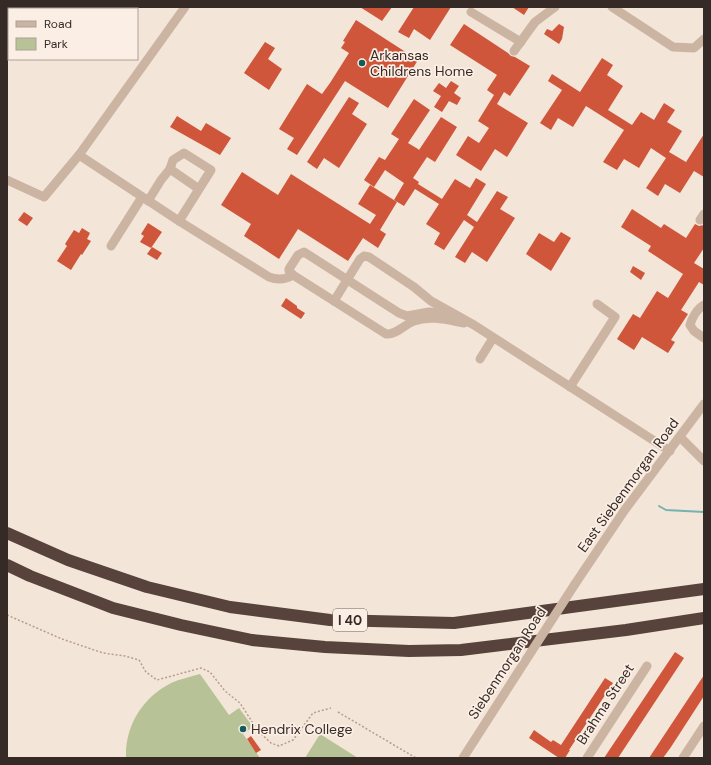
<svg xmlns="http://www.w3.org/2000/svg" width="711" height="765" viewBox="0 0 711 765" font-family="'DM Sans',sans-serif">
<rect width="100%" height="100%" fill="#f3e5d8"/>
<g fill="#b7c397">
<path d="M200 674 229 715 239 708 253 727 243 734 260 758H126C125 726 142 698 171 683 180 679 190 677 200 674Z"/>
<path d="M320 734 358 758H305Z"/>
</g>
<g fill="none" stroke-linecap="round" stroke-linejoin="round">
<path stroke="#75b2b1" stroke-width="2" d="M659 506 666 510 704 512"/>
</g>
<g fill="#cf563a">
<path d="M360 7H392L382 21Z"/>
<path d="M414 7H451L430 40 414 29 409 38 398 32Z"/>
<path d="M512 7H529L524 15Z"/>
<path d="M356 20 418 60 388 108 345 81 297 155 287 149 294 138 279 129 307 84 322 94 330 83 349 53 341 48 345 42 343 41Z"/>
<path d="M464 24 508 53 511 56 515 57 530 66 510 96 504 92 497 104 528 123 507 157 495 149 481 171 456 155 468 136 479 143 489 128 478 121 494 95 487 90 497 75 450 45Z"/>
<path d="M559 24 564 27 562 39 559 44 544 34 547 29 552 31Z"/>
<path d="M265 42 275 48 268 59 282 69 269 90 244 73Z"/>
<path d="M602 58 613 65 607 75 623 86 608 110 632 125 641 112 654 120 664 103 675 110 667 122 682 131 669 152 686 162 704 134V177L694 171 680 193 665 184 658 196 646 188 666 158 651 148 639 168 624 159 617 170 603 162 624 130 586 106 573 127 558 118 551 130 540 123 562 90 548 81 552 74 580 92Z"/>
<path d="M451 81 459 86 454 93 461 98 457 105 449 101 442 112 434 107 441 96 433 91 439 83 446 88Z"/>
<path d="M349 97 359 103 352 114 367 124 339 168 324 158 317 169 307 162Z"/>
<path d="M414 99 430 110 408 143 418 149 419 150 441 117 457 127 435 162 427 157 413 178 419 182 418 184 442 199 455 179 470 188 476 178 486 184 467 215 477 222 497 191 508 197 500 209 515 218 487 262 472 252 465 263 455 257 474 227 464 220 444 250 434 244 440 233 426 224 439 204 415 189 404 206 394 200 404 183 385 170 374 187 364 180 379 157 385 160 399 139 391 134Z"/>
<path d="M177 116 201 131 206 123 231 138 220 155 170 127Z"/>
<path d="M242 172 278 195 291 174 370 224 376 215 358 204 370 185 397 202 380 230 386 234 378 248 363 238 348 261 298 229 279 259 244 236 251 224 221 205Z"/>
<path d="M632 209 661 228 664 224 686 238 695 224 699 226 704 225V248L694 263 704 269V285L699 282 681 310 688 314 671 340 675 342 668 353 642 337 634 350 617 339 633 314 640 318 657 291 668 298 683 274 648 251 651 246 621 227Z"/>
<path d="M24 212 33 218 27 226 18 220Z"/>
<path d="M148 223 162 232 151 248 140 242 144 236 141 234Z"/>
<path d="M82 228 90 233 87 239 91 241 82 255 81 254 71 270 57 261 67 246 65 244 74 230 79 233Z"/>
<path d="M561 232 571 238 551 271 526 254 539 233 554 242Z"/>
<path d="M152 247 162 253 157 260 147 254Z"/>
<path d="M633 266 645 273 641 280 630 272Z"/>
<path d="M286 298 297 306V308L305 313 301 319 281 306Z"/>
<path d="M675 652 684 658 618 758H604Z"/>
<path d="M704 675V696L671 747 663 758H649Z"/>
<path d="M605 678 613 683 569 750H570L565 758H559L529 738 534 730 551 742 553 740 561 745Z"/>
<path d="M251 736 261 750 256 753 247 739Z"/>
</g>
<g fill="none" stroke-linecap="round" stroke-linejoin="round">
<g stroke="#b89d8d" stroke-width="1.5" stroke-dasharray="2 2" stroke-linecap="butt">
<path d="M7 615 62 639 103 653 125 656 139 660 146 672 157 680 201 668 210 672 225 691 240 703 258 731 271 743 279 746 293 740 313 713 331 708"/>
<path d="M338 712 416 758"/>
</g>
<g stroke="#ccb4a3" stroke-width="9">
<path d="M612 7 673 47 694 48 704 39"/>
<path d="M471 12 521 42"/>
<path d="M514 51 535 22 555 7"/>
<path d="M79 155 179 221 269 277C277 280 285 280 293 275"/>
<path d="M7 180 44 197 79 155 185 7"/>
<path d="M148 201 161 180 170 169"/>
<path d="M700 220 704 214"/>
<path d="M179 221 211 170 184 153 173 160 170 169 199 189"/>
<path d="M111 246 142 197"/>
<path d="M334 301 360 259 364 256 369 257 414 287 431 301 474 325 670 451"/>
<path d="M704 305C697 309 692 318 690 325L694 331 704 338"/>
<path d="M448 313 429 312 407 316 399 313 304 252 298 255 289 269V271L293 275 386 334C396 335 405 324 414 321 430 315 448 320 464 323"/>
<path d="M480 359 493 338"/>
<path d="M570 387 615 317 597 304"/>
<path d="M680 437 704 461"/>
<path d="M575 584 624 511 704 404"/>
<path d="M463 758 524 663"/>
<path d="M587 758 647 666"/>
<path d="M683 758 704 726"/>
</g>
<g stroke="#58433c" stroke-width="12">
<path d="M7 533 68 560 147 587 230 607 330 620 454 623 704 589"/>
<path d="M7 565 30 576 113 608 181 625 252 640 325 647 409 651 461 650 626 630 704 618"/>
</g>
<path stroke="#ccb4a3" stroke-width="9" d="M524 663 575 584"/>
</g>
<g fill="#185a5b" stroke="#fbefe5" stroke-width="1.5">
<circle cx="362" cy="63" r="4"/>
<circle cx="243" cy="729" r="4"/>
</g>
<g text-anchor="middle" stroke-width="3.5" stroke-linejoin="round" paint-order="stroke">
<rect fill="#fbefe5" stroke="#71655f" stroke-width="1" x="333" y="609" width="34" height="22" rx="3"/>
<g font-size="13" font-weight="bold" fill="#362a26">
<text x="350" y="625">I 40</text>
</g>
<g font-size="14" fill="#362a26" stroke="#fbefe5" text-anchor="start">
<text x="370" y="60">Arkansas<tspan x="370" dy="16">Childrens Home</tspan></text>
<text x="251" y="734">Hendrix College</text>
</g>
<g font-size="14" fill="#362a26" stroke="#fbefe5">
<text transform="translate(628 485) rotate(-54)" y="5">East Siebenmorgan Road</text>
<text transform="translate(507 663) rotate(-57)" y="5">Siebenmorgan Road</text>
<text transform="translate(605 704) rotate(-57)" y="5">Brahma Street</text>
</g>
</g>
<rect width="711" height="765" fill="none" stroke="#362a26" stroke-width="16"/>
<rect x="8" y="8" width="130" height="52" fill="#fbefe5" stroke="#aca099"/>
<rect x="16" y="21" width="20" height="6" fill="#ccb4a3" stroke="#aca099"/>
<text x="44" y="28" font-size="12" fill="#362a26">Road</text>
<rect x="16" y="38" width="20" height="12" fill="#b7c397" stroke="#aca099"/>
<text x="44" y="48" font-size="12" fill="#362a26">Park</text>
</svg>
